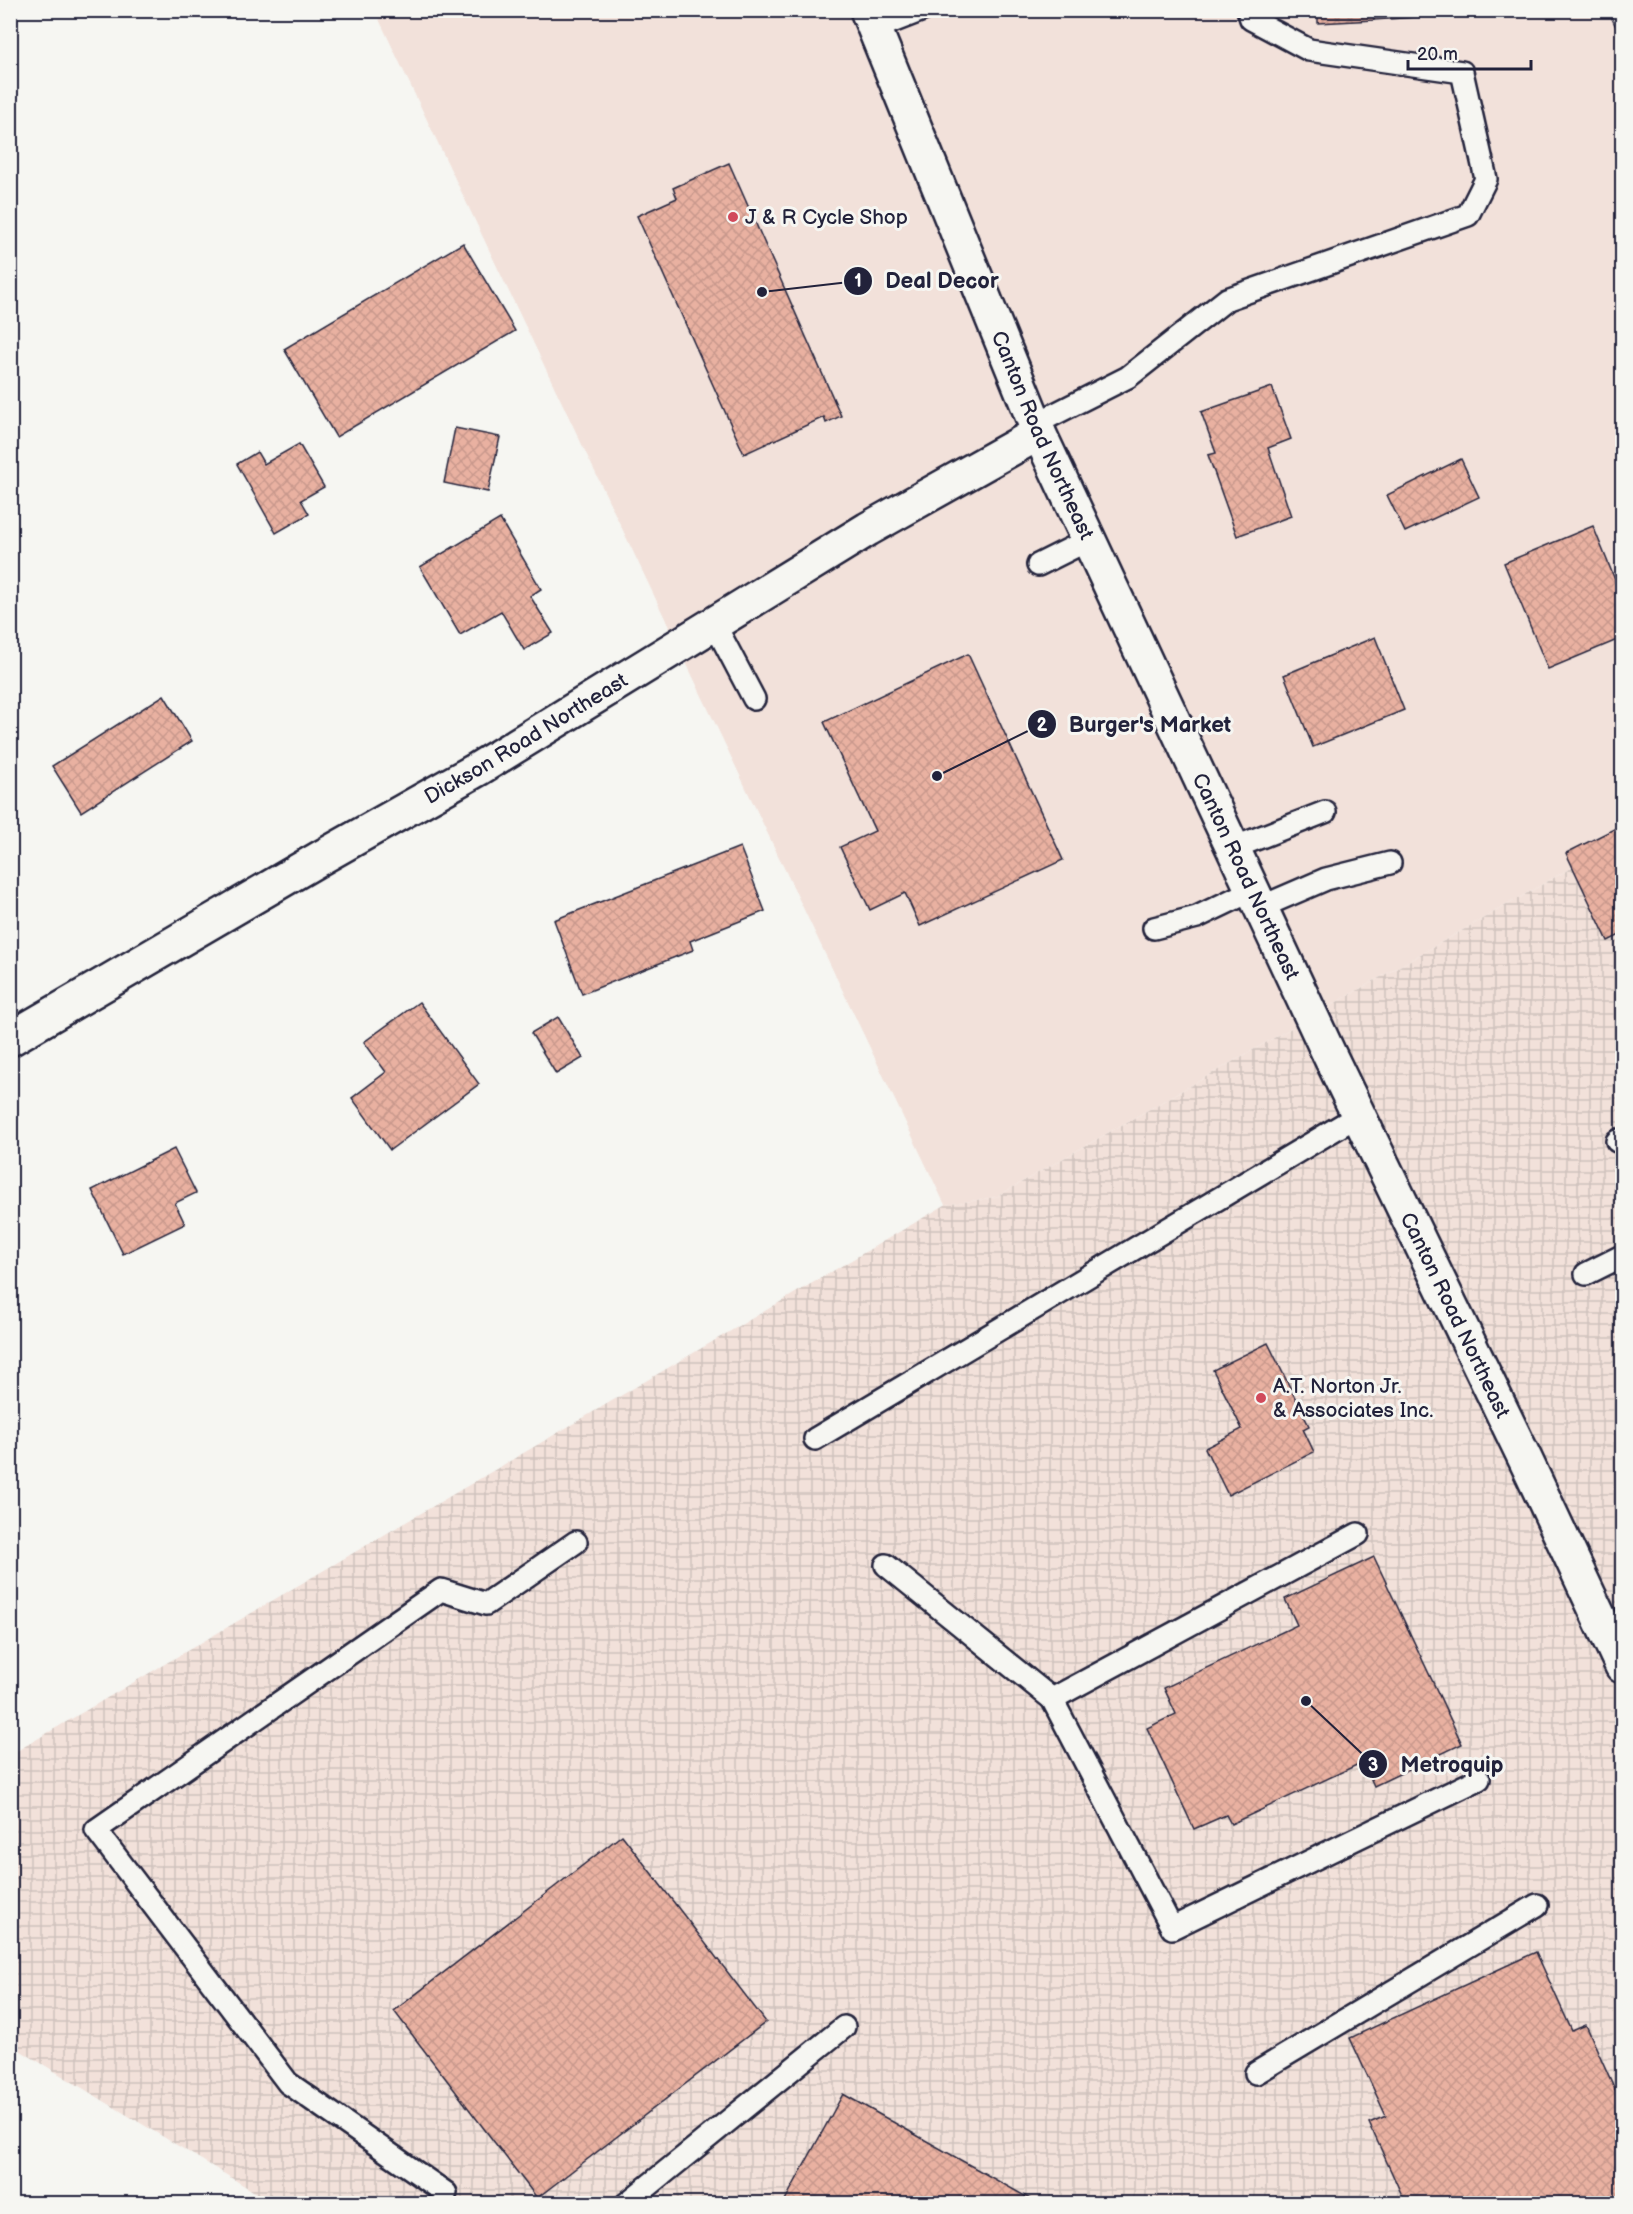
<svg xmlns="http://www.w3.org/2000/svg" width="1633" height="2214" viewBox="0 0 1633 2214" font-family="'Balsamiq Sans',sans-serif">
<defs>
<pattern id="industrial-grid" width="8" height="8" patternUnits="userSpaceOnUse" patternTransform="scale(1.5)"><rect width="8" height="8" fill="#f2e1da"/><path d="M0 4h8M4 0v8" fill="none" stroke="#cfc1bc"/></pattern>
<pattern id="building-cross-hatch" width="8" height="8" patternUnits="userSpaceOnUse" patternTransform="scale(1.5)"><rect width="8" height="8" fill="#e9b1a1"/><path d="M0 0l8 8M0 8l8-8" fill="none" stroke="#c8988c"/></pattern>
</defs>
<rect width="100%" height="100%" fill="#f6f6f2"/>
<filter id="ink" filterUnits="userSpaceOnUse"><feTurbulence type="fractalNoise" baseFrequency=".0167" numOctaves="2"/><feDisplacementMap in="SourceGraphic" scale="12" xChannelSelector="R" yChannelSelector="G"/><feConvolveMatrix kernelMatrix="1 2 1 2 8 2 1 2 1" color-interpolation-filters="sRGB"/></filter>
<g filter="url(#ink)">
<path fill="#f2e1da" d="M375 11H1622V839L996 1197 945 1205Z"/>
<path fill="url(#industrial-grid)" d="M1622 839V2203H273L11 2045 10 1755 945 1205 996 1197Z"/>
<g fill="url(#building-cross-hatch)" stroke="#22223b" stroke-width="1.5">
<path d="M1318 10H1374V20L1318 23Z"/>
<path d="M1374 10H1431V16L1374 20Z"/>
<path d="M729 163 841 416 826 423 824 417 744 454 637 216 677 198 673 188Z"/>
<path d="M463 243 515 331 336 437 284 349Z"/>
<path d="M1272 387 1291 439 1268 448 1291 516 1237 536 1208 455 1216 453 1201 412Z"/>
<path d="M455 428 500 437 488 492 444 483Z"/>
<path d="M299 444 324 487 301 500 309 514 276 533 237 464 257 452 264 464Z"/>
<path d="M1461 459 1479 497 1405 532 1387 495Z"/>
<path d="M500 519 541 589 530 596 553 633 524 650 501 611 460 635 420 567Z"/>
<path d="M1593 526 1622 597V638L1548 669 1504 563Z"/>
<path d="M1375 637 1404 710 1313 747 1284 675Z"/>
<path d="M968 654 1063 860 920 926 905 893 870 910 840 847 875 831 824 722Z"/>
<path d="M164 695 192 741 81 812 52 766Z"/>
<path d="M1622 825V934L1608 941 1566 853Z"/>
<path d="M740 847 765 911 690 941 693 950 582 994 554 920Z"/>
<path d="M419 1002 479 1084 390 1150 352 1098 386 1072 364 1042Z"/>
<path d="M558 1017 583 1058 556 1074 531 1033Z"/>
<path d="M174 1149 196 1193 175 1203 185 1224 123 1254 92 1190Z"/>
<path d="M1268 1343 1309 1426 1303 1429 1314 1452 1228 1495 1205 1448 1242 1429 1213 1370Z"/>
<path d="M1374 1557 1462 1744 1374 1786 1363 1762 1231 1824 1226 1815 1194 1829 1147 1728 1176 1714 1164 1688 1297 1625 1285 1599Z"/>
<path d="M622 1835 766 2022 537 2198 394 2011Z"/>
<path d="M1536 1952 1572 2031 1586 2025 1622 2105V2204H1406L1369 2123 1386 2116 1350 2038Z"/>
<path d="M843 2094 1039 2204H783Z"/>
</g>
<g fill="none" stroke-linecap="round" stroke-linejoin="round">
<g stroke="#22223b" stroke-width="26">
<g id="service">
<path d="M874 29 923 10"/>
<path d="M1035 424 1128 377 1227 299 1468 215 1486 179 1462 72 1309 50 1251 19 1248 10"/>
<path d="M1038 565 1088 540"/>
<path d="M714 623 754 699"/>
<path d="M1233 848 1325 812"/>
<path d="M1261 907 1326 879 1390 863"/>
<path d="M1154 928 1197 917 1253 890"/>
<path d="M1617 1141 1622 1139"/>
<path d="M1586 1274 1622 1256"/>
<path d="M815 1439 1359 1115"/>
<path d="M886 1565 1052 1699 1358 1534"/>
<path d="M1052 1699 1172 1928 1479 1779"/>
<path d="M1256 2073 1537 1905"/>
<path d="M446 2193 288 2083 96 1830 441 1590 486 1604 576 1542"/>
<path d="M626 2204 844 2027"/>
</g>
</g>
<g stroke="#22223b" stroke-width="38">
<g id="minor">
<path id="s1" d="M10 1039 322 857 478 769 868 529 1039 433"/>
</g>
</g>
<g stroke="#22223b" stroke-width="38">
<g id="tertiary">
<path id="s2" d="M867 10 1039 433 1329 1054 1526 1461 1622 1666"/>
</g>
</g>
<use href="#service" stroke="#f6f6f2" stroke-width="21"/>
<use href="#minor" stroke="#f6f6f2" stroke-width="33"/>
<use href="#tertiary" stroke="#f6f6f2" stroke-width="33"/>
<g stroke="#22223b" stroke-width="7">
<path id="rail" d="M1611 10 1622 33"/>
</g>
<use href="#rail" stroke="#f6f6f2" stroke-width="4.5" stroke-dasharray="14" stroke-linecap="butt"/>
</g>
</g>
<g fill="#d1495b" stroke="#f6f6f2" stroke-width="2">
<circle cx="733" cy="217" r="6"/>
<circle cx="1261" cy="1398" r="6"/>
</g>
<g text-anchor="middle" stroke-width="6" stroke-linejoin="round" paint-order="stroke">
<g font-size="21" fill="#22223b" stroke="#f6f6f2" text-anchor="start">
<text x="745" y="224">J &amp; R Cycle Shop</text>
<text x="1273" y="1393">A.T. Norton Jr.<tspan x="1273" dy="24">&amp; Associates Inc.</tspan></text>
</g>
<g font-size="21" fill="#22223b" stroke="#f6f6f2">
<text dy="7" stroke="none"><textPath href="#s2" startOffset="460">Canton Road Northeast</textPath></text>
<text dy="7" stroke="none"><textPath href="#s1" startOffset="597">Dickson Road Northeast</textPath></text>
<text dy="7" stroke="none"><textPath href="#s2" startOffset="946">Canton Road Northeast</textPath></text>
<text dy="7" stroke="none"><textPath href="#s2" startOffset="1432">Canton Road Northeast</textPath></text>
</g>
</g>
<path fill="none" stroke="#22223b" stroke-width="2" d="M762 292L858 281M937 776L1042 724M1306 1701L1373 1764"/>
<g fill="#22223b" stroke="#f6f6f2" stroke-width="2">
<circle cx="762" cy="292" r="6"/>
<circle cx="937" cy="776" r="6"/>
<circle cx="1306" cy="1701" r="6"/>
<circle cx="858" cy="281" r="15"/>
<circle cx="1042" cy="724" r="15"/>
<circle cx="1373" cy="1764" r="15"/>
</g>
<g font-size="18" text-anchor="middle" font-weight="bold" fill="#fff">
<text x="858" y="287">1</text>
<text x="1042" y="731">2</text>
<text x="1373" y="1771">3</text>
</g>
<g font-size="22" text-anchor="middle" font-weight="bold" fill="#22223b" stroke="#f6f6f2" stroke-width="6" stroke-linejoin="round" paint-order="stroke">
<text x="942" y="288">Deal Decor</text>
<text x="1150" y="732">Burger's Market</text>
<text x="1452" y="1772">Metroquip</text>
</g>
<rect width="1633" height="2214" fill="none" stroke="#f6f6f2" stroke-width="36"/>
<rect x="18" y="18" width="1597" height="2178" fill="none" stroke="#22223b" stroke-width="2" filter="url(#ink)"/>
<path d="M1408 60v9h123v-9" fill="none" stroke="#22223b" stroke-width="3"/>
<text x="1417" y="60" font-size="18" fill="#22223b" stroke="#f6f6f2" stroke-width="4.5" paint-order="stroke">20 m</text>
</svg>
